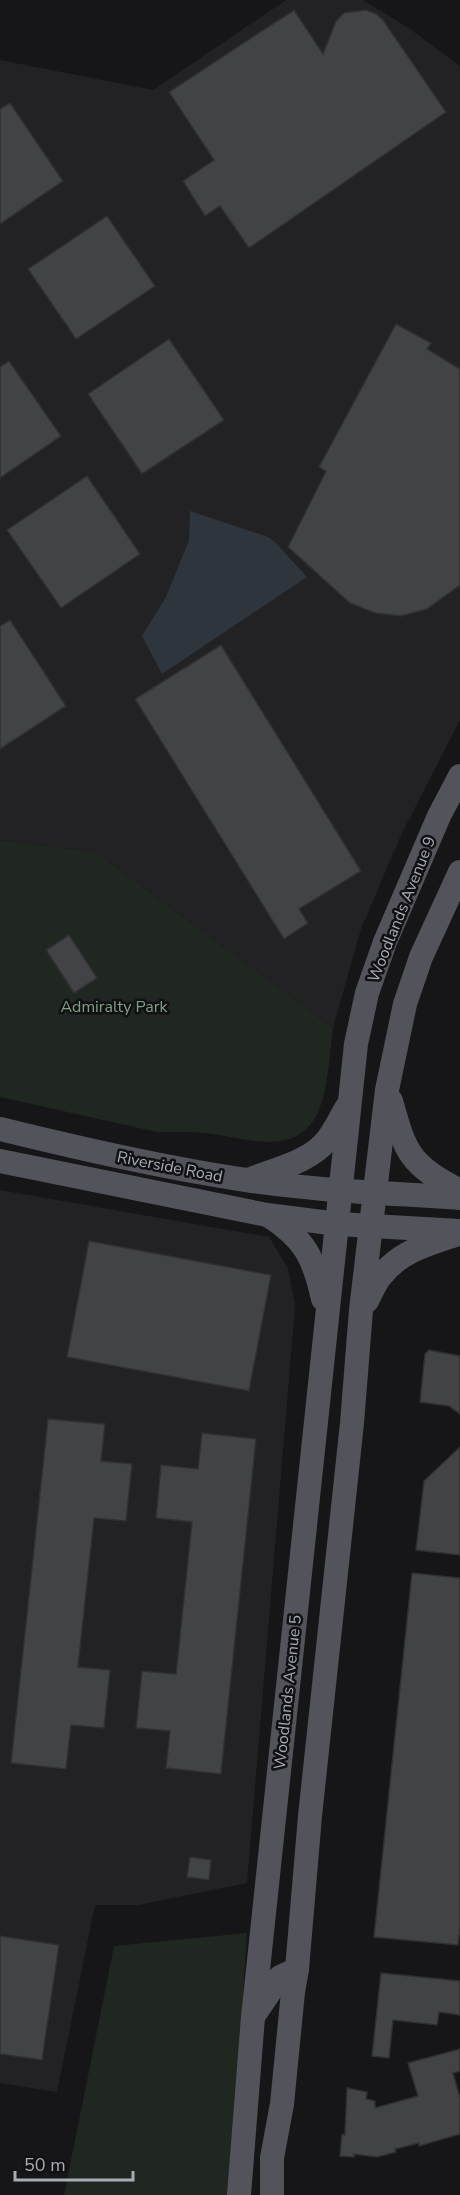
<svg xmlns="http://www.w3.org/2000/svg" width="460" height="2195" viewBox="0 0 460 2195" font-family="'Nunito Sans',sans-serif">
<rect width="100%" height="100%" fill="#161517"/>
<g fill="#222224">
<path d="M286 0H363L410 29 460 66V720L401 835 361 929 333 1028 96 852 0 840V60L153 90Z"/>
<path d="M0 1190 269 1237 288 1268 295 1305 247 1883 138 1905H95L57 2092 0 2083Z"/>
</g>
<g fill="#202721">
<path d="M0 840 96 852 333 1028C330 1051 328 1089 319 1110 297 1161 243 1136 203 1133 188 1131 172 1133 157 1132L0 1097Z"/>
<path d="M247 1933 230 2195H64L114 1946Z"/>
</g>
<path fill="#2f353c" d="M190 511 268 537 276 543 307 577 162 674 142 636 166 597 189 540Z"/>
<g fill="#424347" stroke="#303033" stroke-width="1.5">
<path d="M294 10 323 54 336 21 344 13 366 10 376 14 383 20 446 112 249 248 220 206 205 216 183 181 214 160 169 92Z"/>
<path d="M10 103 63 181 0 224V109Z"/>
<path d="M107 216 155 286 76 339 28 269Z"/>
<path d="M396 324 431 343 427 349 460 369V585L427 609 401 616 375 613 350 603 288 547 326 471 319 467Z"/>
<path d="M169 339 224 420 142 474 88 394Z"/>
<path d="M9 361 61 436 0 478V367Z"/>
<path d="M87 476 140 554 61 608 7 530Z"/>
<path d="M10 620 66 706 0 749V626Z"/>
<path d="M221 645 361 871 299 909 308 923 284 939 135 699Z"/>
<path d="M69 935 97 978 74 993 46 950Z"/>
<path d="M89 1241 271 1275 249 1391 67 1357Z"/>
<path d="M429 1350 460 1356V1414L449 1406 420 1402 425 1354Z"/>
<path d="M48 1419 105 1424 101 1461 132 1464 126 1521 94 1518 78 1667 110 1670 104 1728 71 1725 66 1769 11 1763Z"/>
<path d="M202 1433 256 1439 221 1774 166 1768 170 1731 136 1728 142 1671 176 1674 192 1522 156 1518 161 1465 198 1469Z"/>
<path d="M460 1447V1555L416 1550 424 1481Z"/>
<path d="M412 1573 460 1578V1927L458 1945 374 1937Z"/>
<path d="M190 1857 211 1860 209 1880 187 1877Z"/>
<path d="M0 1936 59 1945 42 2060 0 2054Z"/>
<path d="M381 1973 460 1981V2015L439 2012 437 2025 393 2020 389 2058 372 2056Z"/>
<path d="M460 2049V2071L453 2073 460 2098V2134L419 2146V2143L395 2149 396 2152 377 2157 354 2154V2157L340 2156 342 2134 345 2135 347 2088 367 2092 366 2099 375 2101V2108L418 2096 408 2063Z"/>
</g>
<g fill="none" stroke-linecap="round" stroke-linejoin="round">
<g stroke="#53545b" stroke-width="24">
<path d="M391 1101C406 1155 410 1164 460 1191"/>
<path d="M0 1129C81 1149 163 1168 246 1180 317 1191 389 1193 460 1198"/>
<path d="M0 1161 267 1215 338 1224 460 1231"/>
<path d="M251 1179C276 1169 310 1162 327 1140 335 1130 340 1118 347 1107"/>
<path d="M269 1216C305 1239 314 1258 323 1299"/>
<path d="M367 1301C371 1293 375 1283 381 1276 399 1252 428 1244 455 1235"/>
<path d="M254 2015 280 1977 297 1969"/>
<path d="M239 2195 253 2017 356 1044 367 993 385 942 439 816 460 776"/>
<path d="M272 2195V2158L282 2104 293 1992 297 1969 310 1816 352 1423 361 1310 387 1090 405 1004 421 957 460 872"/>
</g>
</g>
<g text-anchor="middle" stroke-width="5" stroke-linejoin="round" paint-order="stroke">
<g font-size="16" fill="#a8acb6" stroke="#111012">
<text transform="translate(401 909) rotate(-68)" y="6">Woodlands Avenue 9</text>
<text transform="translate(170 1166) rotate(11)" y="6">Riverside Road</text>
<text transform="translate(287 1692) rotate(-84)" y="6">Woodlands Avenue 5</text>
</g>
<g font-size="16" fill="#81a085" stroke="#111012">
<text x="114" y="1012">Admiralty Park</text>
</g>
</g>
<path d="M15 2171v9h118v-9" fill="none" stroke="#a8acb6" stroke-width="3"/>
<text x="24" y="2171" font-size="18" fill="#a8acb6" stroke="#111012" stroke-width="4.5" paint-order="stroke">50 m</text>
</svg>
